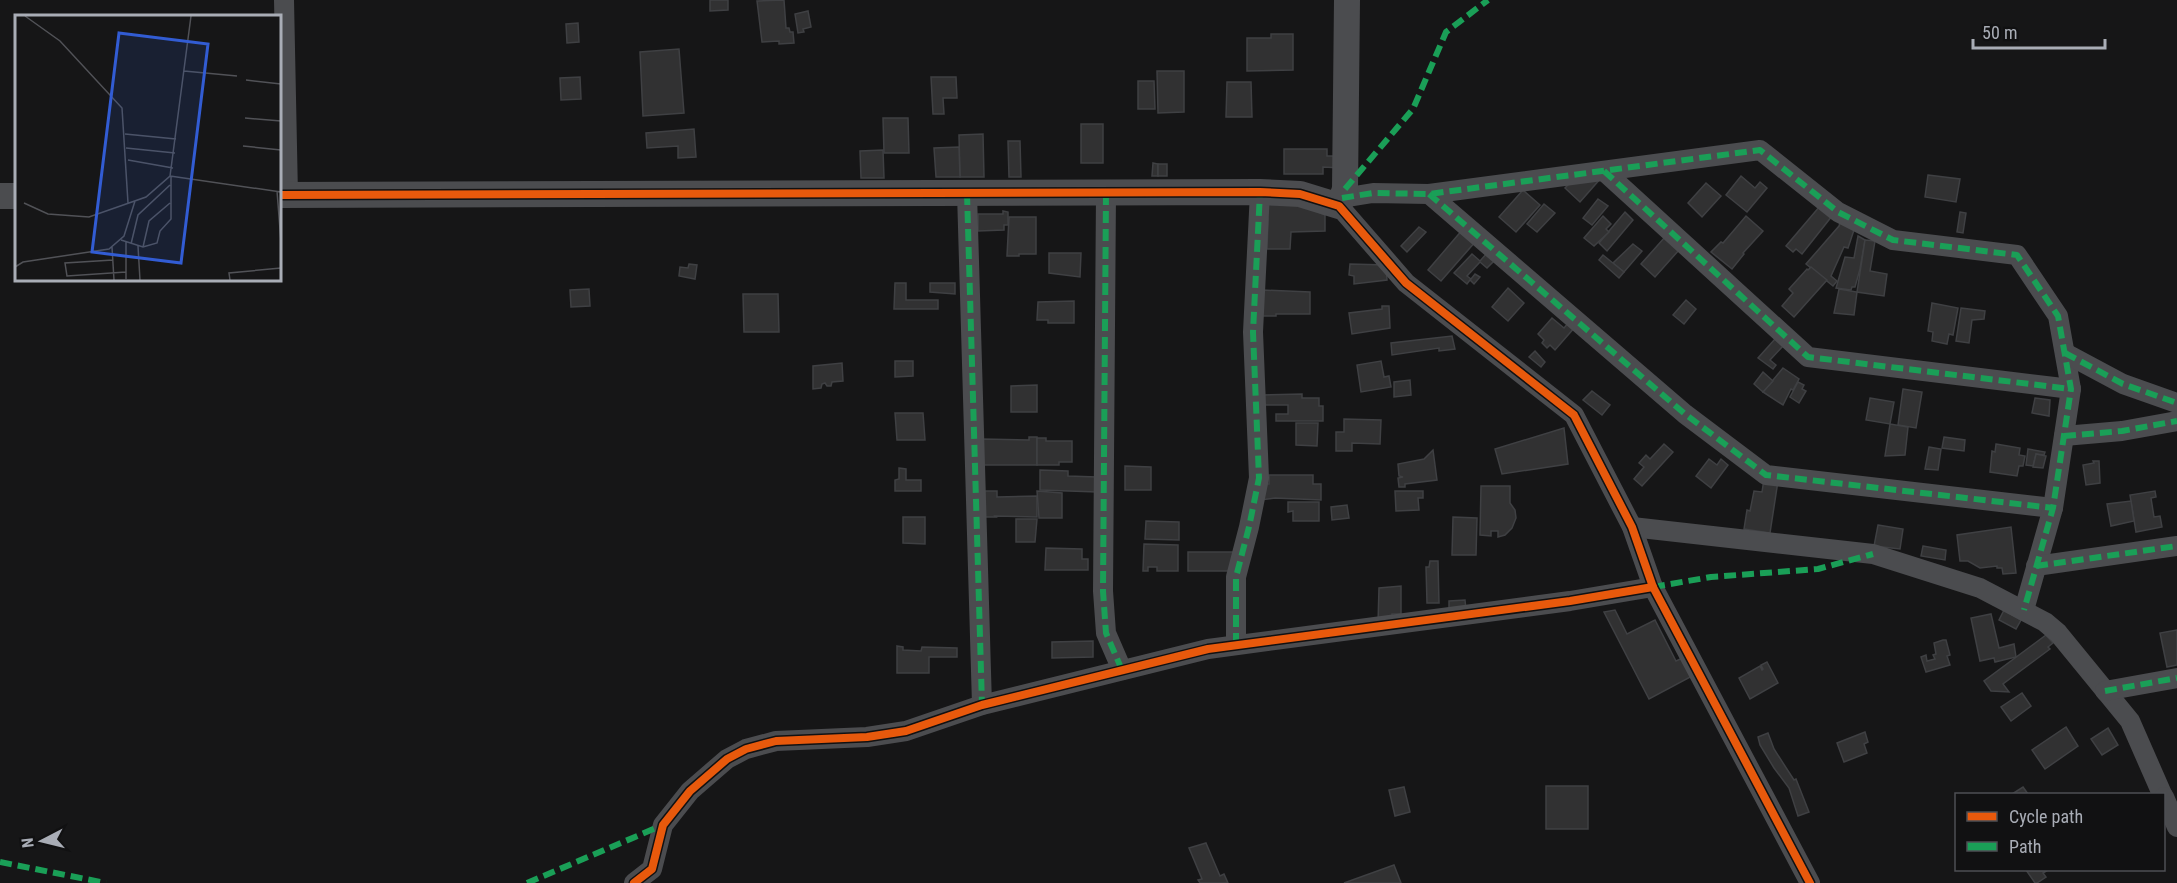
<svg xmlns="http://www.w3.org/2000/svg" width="2177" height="883" viewBox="0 0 2177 883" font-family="'Roboto Condensed',sans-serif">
<rect width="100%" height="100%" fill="#161617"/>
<g fill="#313132" stroke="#3f4043" stroke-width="1.5">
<path d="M710 0H728V10L710 11Z"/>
<path d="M784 0 786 28H789L790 32H793L794 43 779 44V41L762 42 757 1Z"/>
<path d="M808 11 811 27 803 29 804 32 798 33 795 14Z"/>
<path d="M578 23 579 42 567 43 566 24Z"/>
<path d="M1271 34H1293V70L1247 71V38H1271Z"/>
<path d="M679 49 684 113 643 116 640 52Z"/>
<path d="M1157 71H1184V112L1158 113Z"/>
<path d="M580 77 581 99 561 100 560 78Z"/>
<path d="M931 77H956L957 98H943L944 114H933Z"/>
<path d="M1138 81H1154L1155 109H1138Z"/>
<path d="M1227 82H1251L1252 117H1226Z"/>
<path d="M883 118H908L909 153H884Z"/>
<rect x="1081" y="124" width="22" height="39"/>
<path d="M694 129 696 157 678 158V146L647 148 646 133Z"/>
<path d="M983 134 984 177H960L959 135Z"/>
<path d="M1008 141H1020L1021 177H1009Z"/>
<path d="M959 147 960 177H936L934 148Z"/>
<path d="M1284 149H1327V156H1341V168L1323 167V174H1284Z"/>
<path d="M883 150 884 178H861L860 151Z"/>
<path d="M1153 163 1158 164V176H1152Z"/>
<rect x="1158" y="164" width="9" height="12"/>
<path d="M1581 171 1601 178 1580 202 1565 188Z"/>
<path d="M1928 175 1960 179 1956 202 1925 197Z"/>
<path d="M1741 176 1755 188 1760 182 1767 188 1747 212 1726 195Z"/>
<path d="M1706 183 1721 196 1702 217 1688 203Z"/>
<path d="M1523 190 1540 205 1516 232 1499 217Z"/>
<path d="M1598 199 1608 206 1592 225 1583 218Z"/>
<path d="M1299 203 1325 215V231L1291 232 1290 249H1267L1268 220 1265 205Z"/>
<path d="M1544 204 1555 213 1537 232 1527 224Z"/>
<path d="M1820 206 1832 216 1802 254 1796 249 1793 252 1786 246Z"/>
<path d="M1003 211 1008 212V225H1004V230L978 231V214H1003Z"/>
<path d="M1625 212 1633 220 1607 251 1599 243Z"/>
<path d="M1960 212 1966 213 1963 233 1957 232Z"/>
<path d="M1603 216 1611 224 1606 229 1609 232 1594 246 1584 238Z"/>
<path d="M1746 216 1763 231 1743 253 1744 254 1732 269 1711 252 1721 242 1723 243Z"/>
<path d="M1009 217H1036V254H1019V256H1007Z"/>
<path d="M1841 220 1855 227 1848 248 1844 247 1831 276 1837 281 1833 286 1806 264 1839 226Z"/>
<path d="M1419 227 1426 232 1407 252 1401 246Z"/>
<path d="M1463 229 1476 241 1441 281 1428 270Z"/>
<path d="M1858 236 1865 240 1860 269 1855 287H1852L1851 290 1836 288 1845 257 1854 258Z"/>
<path d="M1665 237 1679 250 1655 277 1641 264Z"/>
<path d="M1865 240 1875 241 1870 271 1887 274 1884 296 1857 292Z"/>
<path d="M1633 244 1642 251 1624 272 1613 263Z"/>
<path d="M1488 252 1496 259 1487 268 1480 262 1467 276 1471 279 1475 274 1480 277 1474 284 1470 280 1467 284 1454 273 1472 254 1480 261Z"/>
<path d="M1049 253H1081L1080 277 1049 273Z"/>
<path d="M1603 255 1624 272 1619 278 1599 260Z"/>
<path d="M689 264 697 265 695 279 679 276 680 267 688 268Z"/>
<path d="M1350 264 1386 265 1387 280 1354 284V276L1349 275Z"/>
<path d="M1811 267 1827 280 1794 317 1782 306 1793 293 1789 289 1807 269 1808 270Z"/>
<path d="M895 283H906V300H938V309H894Z"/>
<path d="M930 283H955V294L930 292Z"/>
<path d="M1508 288 1524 303 1508 321 1492 307Z"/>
<path d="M589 289 590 306 571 307 570 290Z"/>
<path d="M1839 289 1857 292 1854 315 1834 313Z"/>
<path d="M1262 290 1310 292V314H1276V316H1262Z"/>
<path d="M743 294H778L779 332H744Z"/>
<path d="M1686 300 1696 309 1684 324 1673 315Z"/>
<path d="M1074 301V323H1048V320H1037L1038 302Z"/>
<path d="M1932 303 1958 308 1953 335 1949 334 1947 344 1932 341 1933 332 1928 331Z"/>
<path d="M1382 306H1389L1390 328 1352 334 1349 313 1382 309Z"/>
<path d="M1961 308 1985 311 1984 319 1972 320 1969 343 1956 341Z"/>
<path d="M1552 318 1564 328 1569 322 1575 327 1555 350 1550 345 1547 348 1542 343 1544 340 1538 334Z"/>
<path d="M1452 336 1455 349 1439 351V348L1392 355 1391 343Z"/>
<path d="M1775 339 1783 346 1770 360 1776 365 1773 369 1758 358Z"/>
<path d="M1535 351 1545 362 1541 367 1529 357Z"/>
<path d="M895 361H913V376L895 377Z"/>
<path d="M1381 361 1384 377 1389 376 1391 387 1361 392 1357 365Z"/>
<path d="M842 363 843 381 832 382 831 386H827L825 383 822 384 821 388 813 389V366Z"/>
<path d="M1783 368 1799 379 1793 390 1791 389 1783 405 1763 392Z"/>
<path d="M1763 372 1773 381 1763 392 1754 384Z"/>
<path d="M1410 380 1411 395 1394 397V382Z"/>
<path d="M1798 382 1804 385 1802 389 1806 391 1799 403 1790 397Z"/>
<path d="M1037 385V412H1011V386Z"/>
<path d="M1903 389 1922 392 1916 428 1898 425Z"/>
<path d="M1592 391 1610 405 1602 415 1583 400Z"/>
<path d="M1302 394V398H1319V406H1323V421H1276V414H1288V405H1262V395Z"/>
<path d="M1870 398 1894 402 1890 424 1866 420Z"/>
<path d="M2035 398 2050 400 2049 416 2032 413Z"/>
<path d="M895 413H923L925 440H897Z"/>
<path d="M1344 419 1381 420 1380 444 1352 443V451H1336V432H1344Z"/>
<path d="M1296 423H1318L1317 446 1296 445Z"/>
<path d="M1890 424 1908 427 1905 455 1885 456Z"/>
<path d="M1564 428 1568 464 1502 474 1495 449Z"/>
<path d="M1029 437H1037V465H982L983 439 1029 440Z"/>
<path d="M1944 437 1965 440 1964 451 1942 448Z"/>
<path d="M1037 438H1046V441H1072V462H1059V465H1037Z"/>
<path d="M1664 444 1673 452 1642 486 1634 479 1644 467 1639 463 1646 455 1650 459Z"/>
<path d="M1996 444 2020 448 2019 455 2025 456 2023 466H2019L2017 476 1990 472 1992 451 1995 452Z"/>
<path d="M1929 447 1941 449 1938 470 1925 469Z"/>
<path d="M2028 449 2045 452 2044 455 2036 454 2033 466 2026 465Z"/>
<path d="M1433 450 1437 480 1405 484V487H1399L1398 478 1403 477 1399 476 1398 464 1424 459Z"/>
<path d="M2036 454 2046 456 2043 468 2033 467Z"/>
<path d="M1709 459 1717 465 1721 459 1728 465 1711 488 1696 476Z"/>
<path d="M2093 461H2099L2100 483 2086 485 2083 465 2094 463Z"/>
<path d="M1125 466 1151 467V490H1125Z"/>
<path d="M899 468 906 469V480H921V491H895V480L899 479Z"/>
<path d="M1040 470 1068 471V476L1097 477V492L1040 490Z"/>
<path d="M1269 475H1313V484H1321V500L1275 498 1260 500 1261 484H1269Z"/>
<path d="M1764 479 1778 481 1770 533 1744 529 1747 510 1750 511 1754 491 1762 492Z"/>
<path d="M1481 486H1510V503L1515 510 1516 518 1512 528 1505 535 1498 537V531H1491V536L1480 535Z"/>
<path d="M977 491H997V497L1037 496V517L995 516 996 517H983Z"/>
<path d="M1037 491 1062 493V518H1039Z"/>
<path d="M1395 491H1423V498H1418L1419 510 1396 511Z"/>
<path d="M2155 491 2156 497 2151 498 2154 517 2160 516 2162 527 2136 532 2130 495Z"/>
<path d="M2131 501 2134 521 2111 526 2107 504Z"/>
<path d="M1288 502H1319V521H1293V511L1288 512Z"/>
<path d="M1347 505 1349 518 1332 520 1331 507Z"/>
<path d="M903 517H925V544L903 543Z"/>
<path d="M1453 517 1477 518 1476 555H1452Z"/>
<path d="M1016 519H1037L1035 542H1016Z"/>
<path d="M1146 521 1179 522V540L1145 539Z"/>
<path d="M1878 525 1903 529 1900 549 1874 546Z"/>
<path d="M2011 527 2016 573 2003 574 2002 568H1997V566L1980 568 1968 561H1960L1957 535Z"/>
<path d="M1144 544 1178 545V571H1157V567H1148V571H1143Z"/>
<path d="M1923 546 1946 550 1945 560 1921 556Z"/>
<path d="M1046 548 1082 549V559H1088V570H1045Z"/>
<rect x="1188" y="552" width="45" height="19"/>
<path d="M1430 561H1438L1439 603H1427L1426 567H1429Z"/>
<path d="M1401 586V614H1392V621L1378 623 1379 588Z"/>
<path d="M1465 600 1466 610 1449 611V601Z"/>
<path d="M1615 610 1627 634 1655 620 1676 661 1687 656 1696 674 1649 699 1604 612Z"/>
<path d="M2004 610 2021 620 2016 629 1999 620Z"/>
<path d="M1991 614 1999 648 2014 644 2016 657 1995 662 1994 658 1980 661 1971 618Z"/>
<path d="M2177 630V665L2167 667 2160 633Z"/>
<path d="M2046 635 2053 643 2048 647 2050 649 2003 684 2009 692 1991 691 1984 681Z"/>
<path d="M1943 640H1946L1950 655 1947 656 1950 665 1926 672 1921 657 1926 655 1927 661 1935 659 1933 655 1936 654 1934 643Z"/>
<path d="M1093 641V657L1052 658V642Z"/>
<path d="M897 646 903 647V650L921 651 922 647 957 648V657H929V673H897Z"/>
<path d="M1767 662 1778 683 1750 699 1739 678 1760 666 1762 670 1763 669 1761 665Z"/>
<path d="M2022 693 2031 706 2011 721 2001 707Z"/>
<path d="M2066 727 2078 746 2045 769 2032 750Z"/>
<path d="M2108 728 2118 745 2102 755 2091 739Z"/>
<path d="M1865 732 1868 742 1864 744 1867 753 1844 762 1837 743Z"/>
<path d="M1768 733 1774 749 1794 780 1796 779 1809 812 1798 816 1789 788 1774 768 1760 745 1758 737Z"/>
<rect x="1546" y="786" width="42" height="43"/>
<path d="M1404 787 1410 812 1395 816 1389 790Z"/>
<path d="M2023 787 2028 794H2012Z"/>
<path d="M1206 843 1220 876 1224 874 1228 883H1200L1198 880 1202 879 1189 848Z"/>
<path d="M1394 865 1401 883H1344Z"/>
<path d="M2026 870H2048L2043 873 2046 877 2037 883H2035Z"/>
</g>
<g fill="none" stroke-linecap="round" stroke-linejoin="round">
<g stroke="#4b4c4f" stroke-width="20">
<path d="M284 0 288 195"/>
<path d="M1604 171 1808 357 2071 389"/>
<path d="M967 193 982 705"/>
<path d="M1106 193 1103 591 1106 633 1122 670"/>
<path d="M1429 194 1685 414 1766 475 2053 508"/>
<path d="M1342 198 1373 193 1429 194 1760 150 1838 212 1893 240 2017 255 2058 316 2071 389 2053 508 2024 610"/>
<path d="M1339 206 1406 283 1574 415 1632 527 1653 587 1810 883"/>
<path d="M2065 353 2123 384 2177 403"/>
<path d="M2064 436 2122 431 2177 421"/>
<path d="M1632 527 1873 554 1980 588 2045 622 2058 633 2130 721 2162 794"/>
<path d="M2036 566 2177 546"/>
<path d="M1236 645V577L1249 527 1259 478 1253 332 1260 192"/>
<path d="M2105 691 2177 678"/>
<path d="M2164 797 2177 827"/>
<path d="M634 883 652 869 663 825 690 791 727 759 746 749 776 741 867 737 906 731 982 705 1208 649 1570 601 1653 587"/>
</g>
<g stroke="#4b4c4f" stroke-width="26">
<path d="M279 195 1260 192 1300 194 1339 206 1345 189 1347 0"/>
<path d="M0 196H16"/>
</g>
<g stroke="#1a9f57" stroke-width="6" stroke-dasharray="12 6" stroke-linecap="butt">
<path d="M1604 171 1808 357 2071 389"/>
<path d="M1345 189 1413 109 1446 32 1488 0"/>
<path d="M967 193 982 705"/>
<path d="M1106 193 1103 591 1106 633 1122 670"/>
<path d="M1429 194 1685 414 1766 475 2053 508"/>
<path d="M1342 198 1373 193 1429 194 1760 150 1838 212 1893 240 2017 255 2058 316 2071 389 2053 508 2024 610"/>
<path d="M2065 353 2123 384 2177 403"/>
<path d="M2064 436 2122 431 2177 421"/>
<path d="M2036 566 2177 546"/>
<path d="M1653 587 1711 577 1818 569 1873 554"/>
<path d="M1236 645V577L1249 527 1259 478 1253 332 1260 192"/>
<path d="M2105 691 2177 678"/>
<path d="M0 862 106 883"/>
<path d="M527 883 663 825"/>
</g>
<g stroke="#111112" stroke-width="11">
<g id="cycleway">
<path d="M279 195 1260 192 1300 194 1339 206 1406 283 1574 415 1632 527 1653 587 1810 883"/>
<path d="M634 883 652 869 663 825 690 791 727 759 746 749 776 741 867 737 906 731 982 705 1208 649 1570 601 1653 587"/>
</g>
</g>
<use href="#cycleway" stroke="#e8590c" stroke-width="8"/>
</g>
<g transform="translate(15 15)">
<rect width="266" height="266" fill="#161617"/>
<path fill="none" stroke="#515257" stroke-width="1.5" d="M10 1 45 26 107 93 113 188M169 56 222 61M231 65 266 69M230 103 266 106M110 119 161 124M228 131 266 135M111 133 160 138M113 145 158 153M155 161 266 177M262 176 266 227M9 188 33 199 74 202 131 182 155 161 176 1M106 225 128 232 142 228 145 216 156 204V161M111 227V264M116 229 123 200 155 170M123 231 125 265M97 232 99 265M128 232 134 206 155 188M98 245 50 248 52 261 111 257M0 252 8 247 94 234 109 221 120 186M215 265 214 258 266 253"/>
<path fill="#325cd3" fill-opacity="0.15" stroke="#325cd3" stroke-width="3" d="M104 18 193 29 166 248 77 237Z"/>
<rect width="266" height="266" fill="none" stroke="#a9adb6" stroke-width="3"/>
</g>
<rect x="1955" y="793" width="210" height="78" fill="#111112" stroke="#4e4f54" stroke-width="1.5"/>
<rect x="1967" y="812" width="30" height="9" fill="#e8590c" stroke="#4e4f54" stroke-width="1.5"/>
<text x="2009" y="823" font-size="18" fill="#a9adb6">Cycle path</text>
<rect x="1967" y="842" width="30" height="9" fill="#1a9f57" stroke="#4e4f54" stroke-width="1.5"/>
<text x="2009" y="853" font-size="18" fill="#a9adb6">Path</text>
<g transform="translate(42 841) rotate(263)" stroke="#111112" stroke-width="4.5" paint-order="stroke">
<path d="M0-4.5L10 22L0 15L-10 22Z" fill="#a9adb6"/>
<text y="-9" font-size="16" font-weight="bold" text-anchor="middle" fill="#a9adb6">N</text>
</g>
<path d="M1973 39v9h132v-9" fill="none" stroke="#a9adb6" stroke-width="3"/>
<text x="1982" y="39" font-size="18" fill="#a9adb6" stroke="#111112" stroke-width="4.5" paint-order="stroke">50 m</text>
</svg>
